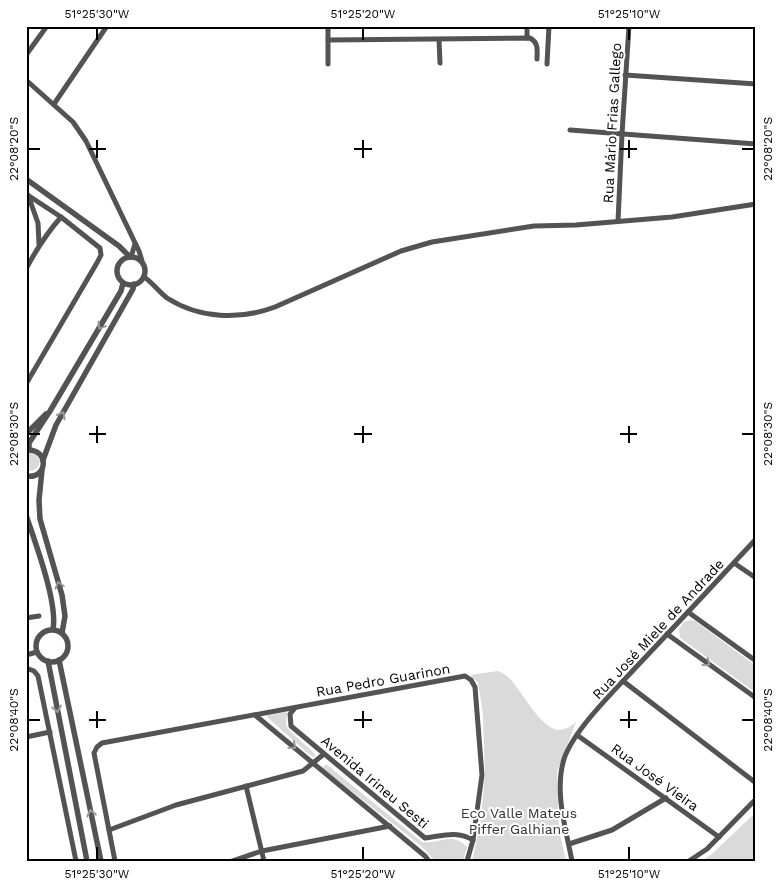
<svg xmlns="http://www.w3.org/2000/svg" width="782" height="887" viewBox="0 0 782 887" font-family="'Work Sans',sans-serif">
<rect width="100%" height="100%" fill="#fff"/>
<g fill="#dadada">
<path d="M30 453 36 455 40 461 38 467 32 471 26 470V454Z"/>
<path d="M690 620 695 621 756 666V693L683 640 680 637 679 629 684 622Z"/>
<path d="M498 671C503 673 508 676 511 680 522 692 541 729 559 730 566 730 571 726 576 722L557 772 559 830 566 861H472L480 825 485 775 483 714 478 683 470 675Z"/>
<path d="M287 712 286 725 290 731 315 754V757L311 756 268 718 267 715Z"/>
<path d="M326 764 422 842C440 844 453 831 467 847L463 861H435L420 845 322 768Z"/>
<path d="M756 812V861H702L713 853Z"/>
</g>
<g fill="none" stroke-linecap="round" stroke-linejoin="round">
<g stroke="#535353" stroke-width="5">
<path d="M527 38V26"/>
<path d="M328 40 530 38C539 43 537 50 537 59"/>
<path d="M439 40 440 63"/>
<path d="M26 55 47 26"/>
<path d="M328 64V28L331 26"/>
<path d="M547 64 549 26"/>
<path d="M625 75 756 84"/>
<path d="M26 80 73 122 86 141 139 251 142 261"/>
<path d="M54 104 107 26"/>
<path d="M570 130 756 144"/>
<path d="M26 194 61 217 100 248 101 255 98 261 26 384"/>
<path d="M28 195 38 223 39 244"/>
<path d="M618 221 622 134 629 26"/>
<path d="M131 257 135 244"/>
<path d="M26 269C36 250 47 233 61 217"/>
<path d="M144 277C153 283 159 292 167 298 200 319 240 320 275 307L401 251 432 242 534 226 576 225 672 217 756 204"/>
<path d="M734 563 756 578"/>
<path d="M688 612 756 661"/>
<path d="M26 618 39 616"/>
<path d="M667 634 756 698"/>
<path d="M26 655 37 652"/>
<path d="M26 668 34 671 38 676 76 861"/>
<path d="M623 681 756 783"/>
<path d="M295 708 290 714 291 726 425 838C441 836 458 830 473 840"/>
<path d="M255 715 425 856 429 861"/>
<path d="M577 735 719 837"/>
<path d="M26 737 50 732"/>
<path d="M246 786 264 861"/>
<path d="M109 830 176 805 303 771 324 754"/>
<path d="M569 844 612 830 666 798"/>
<path d="M115 861 94 753 97 747 102 743 465 676 471 680 475 687 482 775 473 840 467 861"/>
<path d="M232 861 262 851 390 826"/>
<path d="M572 861C566 829 554 792 564 759 574 729 617 688 639 664 678 623 717 581 756 539"/>
<path d="M689 861 707 849 756 799"/>
</g>
<g stroke="#535353" stroke-width="5.5">
<path d="M26 179 119 246 130 257"/>
<circle cx="131" cy="271" r="14"/>
<path d="M26 434 46 414"/>
<path d="M29 450V443L50 411 121 291 123 283"/>
<path d="M43 460 56 425 133 289 134 284"/>
<path d="M42 470 39 500 40 519 62 595 65 616 62 633"/>
<path d="M26 476C48 480 50 448 26 450"/>
<path d="M26 515C35 542 58 603 53 629"/>
<circle cx="52" cy="646" r="16"/>
<path d="M59 660 101 861"/>
<path d="M48 661 87 861"/>
</g>
</g>
<defs><path id="oneway-chevron" d="M-2-3.5L2.5 0L-2 3.5" fill="none" stroke-width="1.6" stroke-linecap="round" stroke-linejoin="round" transform="scale(1.25)"/></defs>
<g stroke="#989898">
<use href="#oneway-chevron" transform="translate(101 326) rotate(121)"/>
<use href="#oneway-chevron" transform="translate(62 415) rotate(-60)"/>
<use href="#oneway-chevron" transform="translate(59 585) rotate(-106)"/>
<use href="#oneway-chevron" transform="translate(707 663) rotate(36)"/>
<use href="#oneway-chevron" transform="translate(57 709) rotate(79)"/>
<use href="#oneway-chevron" transform="translate(293 746) rotate(40)"/>
<use href="#oneway-chevron" transform="translate(91 813) rotate(-102)"/>
</g>
<path fill="none" stroke="#000" stroke-width="2" d="M97 28V40M363 28V40M629 28V40M97 140V158M363 140V158M629 140V158M28 149H40M89 149H106M354 149H372M620 149H637M742 149H754M97 426V443M363 426V443M629 426V443M28 434H40M89 434H106M354 434H372M620 434H637M742 434H754M97 711V728M363 711V728M629 711V728M28 720H40M89 720H106M354 720H372M620 720H637M742 720H754M97 847V860M363 847V860M629 847V860"/>
<g text-anchor="middle" stroke-width="4" stroke-linejoin="round" paint-order="stroke">
<g font-size="14" fill="#000" stroke="#fff">
<text transform="translate(612 123) rotate(-87)" y="5">Rua Mário Frias Gallego</text>
<text transform="translate(658 629) rotate(-47)" y="5">Rua José Miele de Andrade</text>
<text transform="translate(383 680) rotate(-10)" y="5">Rua Pedro Guarinon</text>
<text transform="translate(655 777) rotate(36)" y="5">Rua José Vieira</text>
<text transform="translate(375 782) rotate(40)" y="5">Avenida Irineu Sesti</text>
</g>
<g font-size="14" fill="#313131" stroke="#fff">
<text x="519" y="818">Eco Valle Mateus<tspan x="519" dy="16">Piffer Galhiane</tspan></text>
</g>
</g>
<rect width="782" height="887" fill="none" stroke="#ffffff" stroke-width="55"/>
<rect x="28" y="28" width="726" height="832" fill="none" stroke="#000" stroke-width="2"/>
<g font-size="12" text-anchor="middle" fill="#000">
<text x="97" y="18">51°25'30"W</text>
<text x="363" y="18">51°25'20"W</text>
<text x="629" y="18">51°25'10"W</text>
<text transform="translate(14 149) rotate(-90)" y="4">22°08'20"S</text>
<text transform="translate(768 149) rotate(-90)" y="4">22°08'20"S</text>
<text transform="translate(14 434) rotate(-90)" y="4">22°08'30"S</text>
<text transform="translate(768 434) rotate(-90)" y="4">22°08'30"S</text>
<text transform="translate(14 720) rotate(-90)" y="4">22°08'40"S</text>
<text transform="translate(768 720) rotate(-90)" y="4">22°08'40"S</text>
<text x="97" y="878">51°25'30"W</text>
<text x="363" y="878">51°25'20"W</text>
<text x="629" y="878">51°25'10"W</text>
</g>
</svg>
